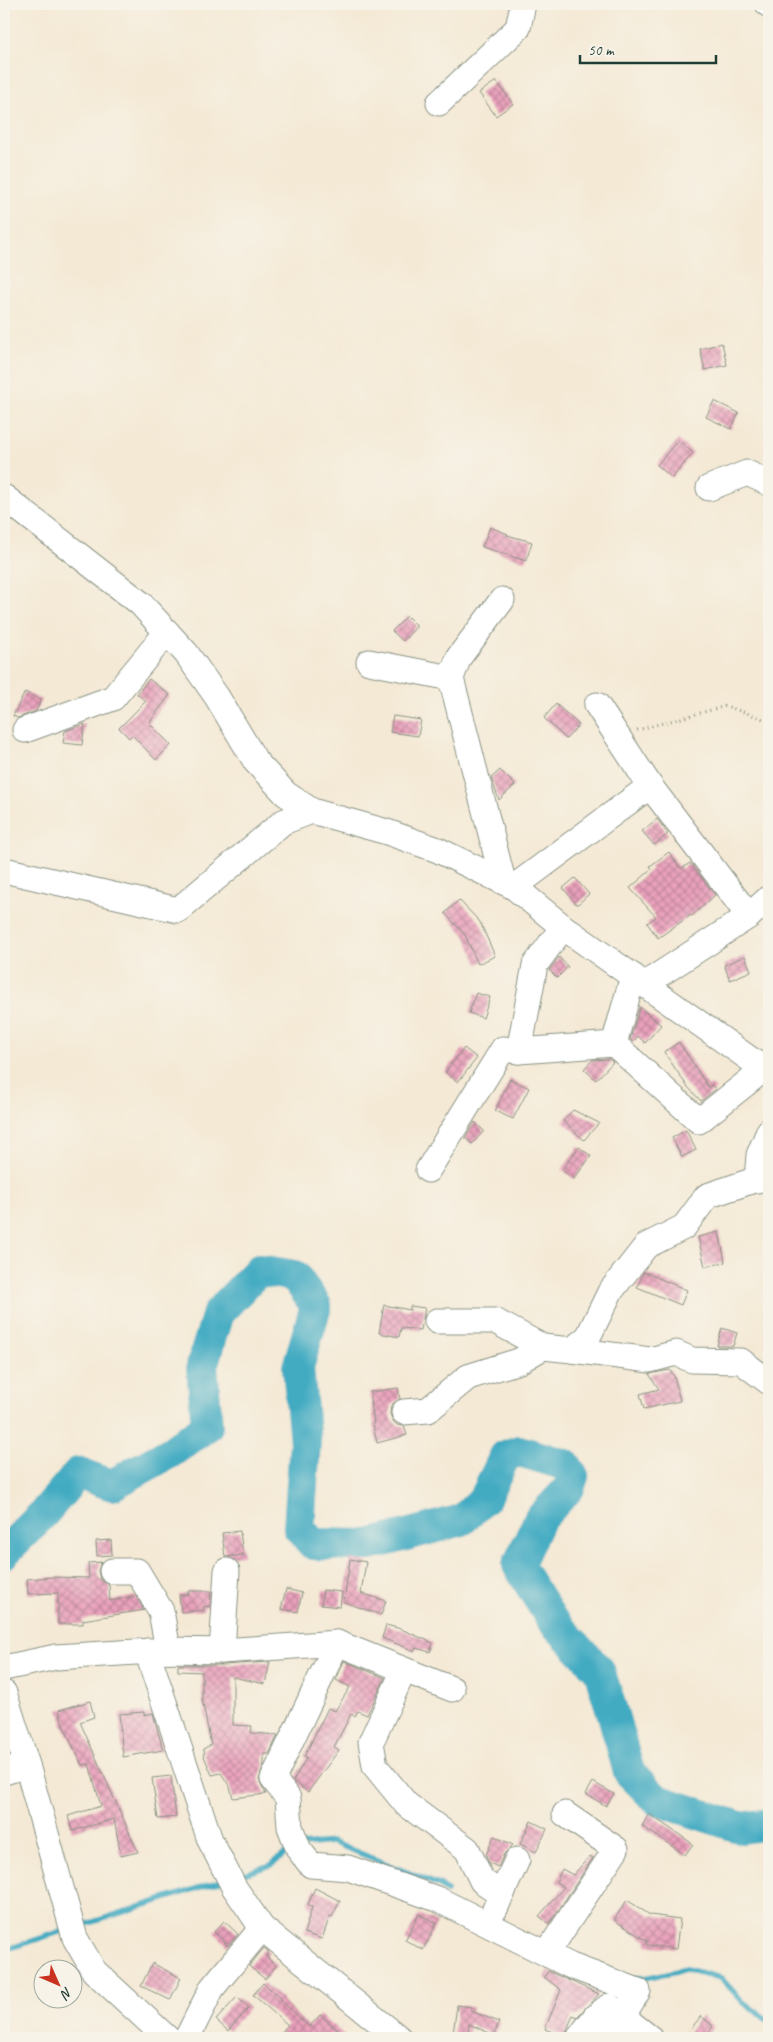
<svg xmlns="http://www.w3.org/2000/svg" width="773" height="2042" viewBox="0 0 773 2042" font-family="Caveat,sans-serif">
<defs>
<pattern id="building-cross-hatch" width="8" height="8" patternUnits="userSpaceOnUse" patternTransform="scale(1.25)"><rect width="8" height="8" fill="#eaa1bc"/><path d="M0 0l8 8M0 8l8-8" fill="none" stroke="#bd849a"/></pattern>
</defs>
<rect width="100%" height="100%" fill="#f7f3e8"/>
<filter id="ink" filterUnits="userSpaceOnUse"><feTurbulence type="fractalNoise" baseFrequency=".02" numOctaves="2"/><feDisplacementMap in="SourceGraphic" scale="10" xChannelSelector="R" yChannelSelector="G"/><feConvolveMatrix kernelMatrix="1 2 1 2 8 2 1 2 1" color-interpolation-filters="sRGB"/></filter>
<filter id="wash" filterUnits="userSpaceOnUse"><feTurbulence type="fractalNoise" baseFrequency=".0096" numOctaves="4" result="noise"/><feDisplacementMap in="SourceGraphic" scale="20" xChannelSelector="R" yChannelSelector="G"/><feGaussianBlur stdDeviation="1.12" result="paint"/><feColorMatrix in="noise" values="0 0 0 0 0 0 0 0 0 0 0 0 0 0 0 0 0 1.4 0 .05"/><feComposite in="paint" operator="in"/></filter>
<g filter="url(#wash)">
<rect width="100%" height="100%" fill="#f4e9d5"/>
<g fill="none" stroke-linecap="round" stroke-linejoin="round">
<g stroke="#43abc2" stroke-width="5.5">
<path d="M304 1845 332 1842 439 1885 447 1891"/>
<path d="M235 1877 271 1865 293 1848"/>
<path d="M77 1927 223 1880"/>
<path d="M4 1950 66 1930"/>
<path d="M633 1978H645L686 1969 721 1978 743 2002 769 2021"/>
</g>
<path stroke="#43abc2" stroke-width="32" d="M4 1553 44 1513 78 1473 112 1485 171 1452 207 1426 202 1366 218 1313 259 1270 295 1276 316 1306 298 1367 305 1442 299 1528 313 1544 369 1545 462 1520 485 1498 505 1456 519 1451 566 1465 573 1476 569 1488 539 1520 518 1565 552 1620 599 1670 612 1711 629 1772 657 1800 742 1828 769 1824"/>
</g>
<g id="blocks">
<g fill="url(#building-cross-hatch)">
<path d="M496 81 513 104 496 116 479 93Z"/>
<path d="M722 343 727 365 705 370 700 349Z"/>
<path d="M714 401 739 413 731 429 706 417Z"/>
<path d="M678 440 693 453 672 478 657 465Z"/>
<path d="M490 527 508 534 507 535 532 542 526 561 482 547Z"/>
<path d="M407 616 417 626 403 641 392 631Z"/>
<path d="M149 679 170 695 149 723 171 745 156 760 132 735 129 738 119 728 146 701 137 694Z"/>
<path d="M25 692 41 700 36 711 18 718 13 716Z"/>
<path d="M556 704 579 725 566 739 544 718Z"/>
<path d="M393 716 421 720 418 736 390 732Z"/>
<path d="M85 724 82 745 63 743 65 731Z"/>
<path d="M500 770 515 785 499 800 491 778Z"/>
<path d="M657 819 668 834 654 845 642 831Z"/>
<path d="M669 852 681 869 690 863 715 895 692 916 691 915 658 938 647 923 656 917 630 888 652 869 650 866Z"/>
<path d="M575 878 589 894 577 905 563 888Z"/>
<path d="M459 900 480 922 495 956 478 964 465 935 445 913Z"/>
<path d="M745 956 751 971 730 980 724 965Z"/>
<path d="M559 957 568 967 557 978 549 970Z"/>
<path d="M476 993 490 997 483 1018 469 1013Z"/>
<path d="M640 1007 661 1025 645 1043 638 1036 633 1042 630 1039Z"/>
<path d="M679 1042 708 1087 711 1085 716 1089 701 1101 687 1086 664 1052Z"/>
<path d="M464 1048 477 1058 458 1082 445 1072Z"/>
<path d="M609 1059 613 1062 596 1080 584 1069 592 1060Z"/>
<path d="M510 1079 529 1088 513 1119 495 1111Z"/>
<path d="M573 1110 599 1123 584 1140 563 1121Z"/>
<path d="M475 1122 484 1131 472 1144 465 1138Z"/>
<path d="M686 1130 696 1150 682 1157 672 1138Z"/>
<path d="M579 1147 591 1156 574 1179 562 1170Z"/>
<path d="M719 1232 725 1262 705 1267 698 1237Z"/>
<path d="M644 1272 687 1290 681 1305 637 1287Z"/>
<path d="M384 1305 410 1310V1306L425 1308 421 1330 401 1328 399 1337 379 1333Z"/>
<path d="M722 1328 737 1333 733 1346H717Z"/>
<path d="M670 1370 674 1376 680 1401 644 1409 640 1394 659 1389 649 1374Z"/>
<path d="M398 1388 400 1399 391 1405 390 1414 393 1421 397 1425 404 1426 407 1435 377 1443 373 1425H374L370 1392Z"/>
<path d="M240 1531 243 1555 225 1557 222 1533Z"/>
<path d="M111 1540 112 1555 97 1556 96 1541Z"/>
<path d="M350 1559 366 1562 361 1593 386 1601 381 1615 344 1602Z"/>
<path d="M101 1562 98 1571 100 1579 109 1585 110 1601 136 1596 144 1610 83 1620V1624H58V1593L28 1594 27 1579 52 1577 89 1578 88 1563Z"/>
<path d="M286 1589 302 1593 298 1612 281 1609Z"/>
<path d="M323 1590 342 1592 340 1607 321 1605Z"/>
<path d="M188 1591H211L210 1606 203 1607 204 1610 181 1612 179 1595 189 1594Z"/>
<path d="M386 1625 401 1629 433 1643 430 1652 416 1648 415 1651 382 1638Z"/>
<path d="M344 1661 385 1678 367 1715 358 1711 355 1716 351 1714 334 1747 339 1750 308 1792 293 1781 307 1757H304L328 1708 335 1711 350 1687 336 1680Z"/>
<path d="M270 1662 265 1684 233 1677V1725L252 1726 251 1733 278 1735 269 1754H264V1764L259 1780 266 1794 233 1798 230 1787 221 1773 212 1775 203 1754 205 1753 203 1749 211 1745 202 1699V1672L178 1671V1665H223Z"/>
<path d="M90 1701 94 1717 80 1722 138 1852 121 1856 114 1819 72 1831 68 1816 101 1806 89 1764 82 1765 64 1727 59 1710Z"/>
<path d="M144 1712V1715L153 1713 163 1750 123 1757 119 1714Z"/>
<path d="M171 1776 176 1817 158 1819 152 1778Z"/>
<path d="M593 1782 614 1794 606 1806 586 1794Z"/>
<path d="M649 1814 693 1844 685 1855 642 1826Z"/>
<path d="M531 1821 547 1829 536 1852 520 1844Z"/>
<path d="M494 1836 513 1845 504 1854 498 1867 489 1863 486 1855Z"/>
<path d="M590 1856 593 1858 549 1924 539 1916 564 1887 556 1882 562 1869 573 1875Z"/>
<path d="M315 1888 340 1901 332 1917 330 1916 322 1939 304 1933 312 1907 308 1904Z"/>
<path d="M627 1900 650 1915 680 1919 676 1949 647 1945V1941L614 1920Z"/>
<path d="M419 1914 437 1923 423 1950 405 1940Z"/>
<path d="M224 1921 238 1934 228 1946 214 1932Z"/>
<path d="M264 1948 269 1952 266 1956 276 1966 265 1979 249 1966Z"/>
<path d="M152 1963 181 1978 170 2000 141 1986Z"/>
<path d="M548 1971 599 1994 577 2017 573 2015 564 2037 545 2029 561 1990 544 1977Z"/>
<path d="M263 1983 282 1999 281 2000 309 2027 320 2015 348 2038H276L288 2025 253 1995Z"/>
<path d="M237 1997 249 2008 228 2031 216 2020Z"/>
<path d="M457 2005 472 2007 471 2011 499 2022 494 2035 469 2024 468 2036 453 2034Z"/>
<path d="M701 2016 713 2026 704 2038H684Z"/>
</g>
</g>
</g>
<g filter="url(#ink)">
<use href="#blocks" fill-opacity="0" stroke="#8a9384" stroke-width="1"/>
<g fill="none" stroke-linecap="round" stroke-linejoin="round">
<g stroke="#8a9384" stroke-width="27">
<g id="minor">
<path d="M768 4 769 5"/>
<path d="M439 103 518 28 523 4"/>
<path d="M709 488 747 473 769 483"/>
<path d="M4 497 140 603 186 653 217 697 256 762 286 794 312 811 387 832 438 850 514 887 563 927 764 1069 769 1065"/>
<path d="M369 662 451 678 503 881"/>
<path d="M451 678 459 657 502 600"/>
<path d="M597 705 650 786 749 916"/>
<path d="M25 730 113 698 167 632"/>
<path d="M4 870 178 910 283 822 312 811"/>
<path d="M514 887 650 786"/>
<path d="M645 984 749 916 769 898"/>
<path d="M614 1044 699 1121 764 1069 769 1074"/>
<path d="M519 1051 535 965 563 927"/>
<path d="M428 1170 503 1049 519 1051 614 1044 633 976"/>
<path d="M757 1180 759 1155 769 1131"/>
<path d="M437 1321H495L543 1347"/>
<path d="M572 1350 650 1360 676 1353 692 1360 741 1361 769 1382"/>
<path d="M404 1412 428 1410 468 1377 519 1361 543 1347 572 1350 588 1337 610 1292 646 1246 684 1227 707 1196 769 1175"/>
<path d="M112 1571H137L161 1611 168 1650"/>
<path d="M337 1643 273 1779 288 1798 290 1827 299 1850 311 1865 348 1868 437 1899 571 1966 638 1991 609 2038"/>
<path d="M147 1651 210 1840 234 1887 262 1928 399 2038"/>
<path d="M222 1651 227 1571"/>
<path d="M4 1668 56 1657 168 1650 222 1651 337 1643 452 1689"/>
<path d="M404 1670 371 1742 375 1766 406 1804 467 1849 482 1881 502 1894"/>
<path d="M4 1693 27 1765 75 1938 94 1971 167 2038"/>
<path d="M4 1772 27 1765"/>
<path d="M495 1909 517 1860"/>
<path d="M549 1955 553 1944 616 1849 565 1814"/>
<path d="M187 2038 212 1988 262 1928"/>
<path d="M579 2038 595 2017 609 2006 650 2038"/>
</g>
</g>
<path stroke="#8a9384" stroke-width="3" stroke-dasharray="1 4" stroke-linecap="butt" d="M637 730 726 706 769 721"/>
<use href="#minor" stroke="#fff" stroke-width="25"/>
</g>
</g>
<rect width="773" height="2042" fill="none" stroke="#f7f3e8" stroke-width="20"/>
<g transform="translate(58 1984) rotate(135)"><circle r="24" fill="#f7f3e8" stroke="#a1aaa0"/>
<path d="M0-4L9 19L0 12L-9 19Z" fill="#c8321e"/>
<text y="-8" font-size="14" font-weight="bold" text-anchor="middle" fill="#1f3d34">N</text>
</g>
<path d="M580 55v8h136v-8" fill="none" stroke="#1f3d34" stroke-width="2.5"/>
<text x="588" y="55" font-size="15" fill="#1f3d34" stroke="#f7f3e8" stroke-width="4" paint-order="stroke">50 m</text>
</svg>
